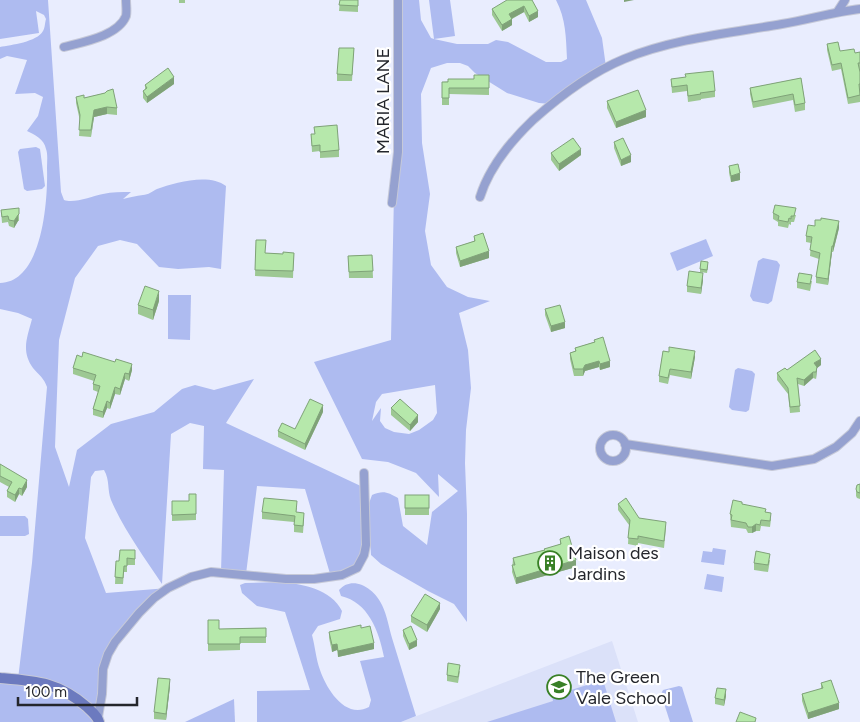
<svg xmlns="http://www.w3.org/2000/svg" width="860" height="722" viewBox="0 0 860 722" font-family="Figtree,sans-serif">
<rect width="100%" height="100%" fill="#e9edfe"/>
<path fill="#dbe1f9" d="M612 641 638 722H401Z"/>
<g fill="#aebbf0" fill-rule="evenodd">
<path d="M0 0H48L61 192 64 200C74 204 92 196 103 194 112 192 121 192 131 192L123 199C130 197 136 196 143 195 148 195 153 191 157 189 175 182 210 173 226 186L221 269 209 267 178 269 159 267 137 244 120 240 98 246 75 278 59 340 55 447 69 487 77 450 111 424 154 412 182 389 195 385 214 390 254 379 226 423 365 488 361 562 331 577 305 489 257 486 246 574 221 572 224 470 203 469 204 426 190 423 171 434 162 584C144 557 124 530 111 500 107 490 110 480 104 470L95 471 91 477 85 538 106 593 168 588 154 598 108 654 99 722H0V678L18 679 32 563 47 387C44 378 39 375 33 368 21 351 27 338 32 319L18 313 0 309V283C43 282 48 199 47 168 47 162 48 154 46 149 44 139 35 135 27 131L38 116 43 97 35 93 15 94 27 60 7 56 0 59V47C11 45 37 42 43 31 45 28 45 22 46 19L44 15 36 11 39 33 0 39Z"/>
<path d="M398 0H419L421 20 431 38 434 39 429 0H450L455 36 434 39 457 44H488L496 40 508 42 546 62H561L567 59C566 38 566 19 556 0H586L602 38 606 67 551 104 539 103 507 93 475 73 468 66 460 63H447L431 68 421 94 422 143 430 194 425 231 431 265 447 287 468 297 490 301 459 313 468 350 471 388 466 430 465 463 467 514V622L454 604 428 591 381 564 371 555 368 506 372 495C383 490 388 492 398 498L403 526 427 545 432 512 458 491 438 474 439 497 416 473 388 462 362 459 314 362 391 340ZM435 385 437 413 433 420 419 430 409 434 394 432 385 428 380 421 381 408 372 421 376 402 382 394Z"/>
<path d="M36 147 40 149 45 186 42 189 27 191 24 189 18 152 20 149Z"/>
<path d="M706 239 713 256 677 271 670 253Z"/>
<path d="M763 258 777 261 780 265 772 301 768 304 753 301 750 296 758 261Z"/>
<path d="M168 295H191L190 340 168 339Z"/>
<path d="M738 368 752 371 755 374 749 410 746 412 732 410 729 407 735 370Z"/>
<path d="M0 516H25L28 519 29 534 25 536H0Z"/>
<path d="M713 548 726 550 724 565 701 562 703 551 712 552Z"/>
<path d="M707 574 724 577 722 592 704 589Z"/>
<path d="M280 582C303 584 331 589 342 611L340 619 318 626 312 635C315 646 316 659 320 670 326 688 345 720 369 707L371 700 360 661 384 657C379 631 368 602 341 596L339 590C353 574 375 589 382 605 387 615 389 628 392 638 400 664 408 690 416 716L401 722H257V691L310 690 285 612 257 606 242 593 240 585 245 583Z"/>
<path d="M603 680 616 722H487L553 701 552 696Z"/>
<path d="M679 686 682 687 693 722H670L661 694 663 690Z"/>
<path d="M234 699 235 722H185Z"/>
</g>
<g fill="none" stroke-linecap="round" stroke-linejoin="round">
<g stroke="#c6c9d8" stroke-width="10">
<g id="street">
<path d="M838 11 845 0"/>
<path d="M64 47C83 42 118 36 126 16 127 11 126 5 126 0"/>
<path d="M480 197C489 168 511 141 533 120 560 96 590 73 624 59 672 39 730 33 782 24 808 20 833 12 860 9"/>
<path d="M392 203 398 152V0"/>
<circle cx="613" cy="448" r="13"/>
<path d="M625 444 772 466 814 459 836 447 852 433 860 421"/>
<path d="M98 717 102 694 103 669 108 654 115 642 139 613 154 598 168 588 191 577 211 572 286 579H314L342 575 357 568 364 555 366 545 364 473"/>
</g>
</g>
<g stroke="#c6c9d8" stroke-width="12">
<path id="secondary" d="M0 678C36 681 58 682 87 707 92 712 97 715 99 722"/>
</g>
<use href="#street" stroke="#95a1d0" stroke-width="8"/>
<use href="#secondary" stroke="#6c7abf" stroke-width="10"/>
</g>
<g fill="#9dc893">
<rect x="179" y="0" width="6" height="3"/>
<path d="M340 0H358V12L339 11Z"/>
<path d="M532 0 538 17 529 22 524 12 512 19V25L502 31 492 15V9Z"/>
<path d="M827 44 840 51 855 53 860 52V102L848 104 841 69 832 71 827 50Z"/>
<path d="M354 48 352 81H337V74Z"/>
<path d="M489 75V95L449 94V105H442V82L474 79Z"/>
<path d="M801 78 805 103V110L795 112 793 100 753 108 750 94V88Z"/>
<path d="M671 79 715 91V97L701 99V100L688 102 687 91 672 93Z"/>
<path d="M174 84 147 103 143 98V91L145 90V85Z"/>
<path d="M105 93 117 108V115L107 114 94 117 91 137 79 136 80 121 76 103V97L84 98Z"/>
<path d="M607 101 646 117 616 128 607 108Z"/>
<path d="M314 127 339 150V157L320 158V151L312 152 311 134H315Z"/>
<path d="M614 142 631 162 621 166 614 148Z"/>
<path d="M551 153 581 155 559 171 551 160Z"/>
<path d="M729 166 740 180 731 182 729 173Z"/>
<path d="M1 210 19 214V221H18L14 228 9 226 8 222 2 223Z"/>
<path d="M773 213 796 215 794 222H791V225L789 224 788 228 778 226V222L773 219Z"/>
<path d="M839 228 833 252H832L828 285 816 283V277L819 259 810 256 811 243 806 242V236Z"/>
<path d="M474 236 489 258 460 267 456 253V247L474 241Z"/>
<path d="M256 240 265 253 283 254 294 253 293 278 255 276Z"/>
<path d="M372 255 373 278H349L348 256Z"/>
<path d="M708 266 707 273 700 272V269Z"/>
<path d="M703 280 701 294 687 292V286Z"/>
<path d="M812 281 810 291 797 288V282Z"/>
<path d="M159 301 153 320 138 314V305Z"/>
<path d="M545 309 565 328 551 332 545 315Z"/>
<path d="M594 340 610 367 600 370 599 367 585 371 583 376H574L570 359V353L575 351V348L594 342Z"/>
<path d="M663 351 695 357 691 379 670 375 668 384 659 382V376Z"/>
<path d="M821 365 817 368 816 379 813 378 804 386 798 384 800 412 790 413 788 394 777 380V373L787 370Z"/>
<path d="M73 368 132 370 129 381 125 379 120 395 115 394 110 409 107 408 103 418 93 415V409L98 392 93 390V384L94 381 73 374Z"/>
<path d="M391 408 418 422 410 431 391 415Z"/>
<path d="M323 412 305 450 278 437V431L295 429Z"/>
<path d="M0 464 27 487 22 496 19 494 15 502 7 497V491L9 487 0 482Z"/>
<path d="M860 484V499L857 498 856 496V489Z"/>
<path d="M196 494V520L172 521V501H189Z"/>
<rect x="405" y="495" width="24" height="20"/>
<path d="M618 504 639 518 666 528 664 548 638 543V546L628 544 629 525 618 510Z"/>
<path d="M742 504 766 512 771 519 770 527 761 526 760 531H756L752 533H748L746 529 731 527 730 514Z"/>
<path d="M297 508 296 512 304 519 303 533 294 532V522L262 519V512Z"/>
<path d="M560 539 576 567 516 584 512 572 513 558 544 550 560 544Z"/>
<path d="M135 550V565H127V572H124L123 584H115L116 561H119Z"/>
<path d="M770 560 768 572 754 570V563Z"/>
<path d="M440 609 427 632 411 622V616Z"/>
<path d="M208 620 219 629 266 628V643H240V650L208 651Z"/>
<path d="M361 628 374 649 338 657 337 650 332 652 329 638V632Z"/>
<path d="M403 630 417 646 409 650 403 636Z"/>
<path d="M460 671 458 683 447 681V675Z"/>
<path d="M821 683 839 709 808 719 802 701V694L821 689Z"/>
<path d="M170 686 166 720 154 719V712Z"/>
<path d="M726 696 724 706 715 704V698Z"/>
</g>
<g fill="#7fa278">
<path d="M624 0H634L624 2Z"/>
<path d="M524 6V12L509 20V14Z"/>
<path d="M538 11V17L529 22V16Z"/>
<path d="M512 19V25L502 31V25Z"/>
<path d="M174 77V84L147 103V97Z"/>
<path d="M107 107V114L94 117 91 137 94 110Z"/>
<path d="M646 110V117L616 128V122Z"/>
<path d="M581 149V155L559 171V164Z"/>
<path d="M631 155V162L621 166V160Z"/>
<path d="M740 173V180L731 182V176Z"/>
<path d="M18 215V221L14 228V221Z"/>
<path d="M839 221V228L833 252V246Z"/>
<path d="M832 246V252L828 285V279Z"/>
<path d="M489 251V258L460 267V261Z"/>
<path d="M703 273V280L701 294V288Z"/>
<path d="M159 291V301L153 320V310Z"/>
<path d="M565 322V328L551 332V326Z"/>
<path d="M695 351V357L691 379V372Z"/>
<path d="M821 359V365L817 368 816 379V372L814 363Z"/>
<path d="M599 361V367L585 371 583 376V369L585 365Z"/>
<path d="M610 361V367L600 370V364Z"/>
<path d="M132 364V370L129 381V374Z"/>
<path d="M813 372V378L804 386V380Z"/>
<path d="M125 373V379L120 395V389Z"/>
<path d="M115 387V394L110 409V403Z"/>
<path d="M107 401V408L103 418V412Z"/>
<path d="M323 405V412L305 450V444Z"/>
<path d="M418 415V422L410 431V425Z"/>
<path d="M27 480V487L22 496V489Z"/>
<path d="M19 488V494L15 502V495Z"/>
<path d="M756 524V531L752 533V527Z"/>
<path d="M576 560V567L516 584V578Z"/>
<path d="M440 603V609L427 632V625Z"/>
<path d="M417 640V646L409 650V644Z"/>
<path d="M374 643V649L338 657V651Z"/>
<path d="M337 644V650L332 652V645Z"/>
<path d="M170 679V686L166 720V714Z"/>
<path d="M726 689V696L724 706V700Z"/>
<path d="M839 703V709L808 719V713Z"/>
</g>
<g fill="#b6e8ab" stroke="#7fa278">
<path d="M340 0H358V6L339 5Z"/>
<path d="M507 0H532L538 11 529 16 524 6 509 14 512 19 502 25 492 9Z"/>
<path d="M838 42 840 51 854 49 855 53 860 52V63H858L860 72V84H859L860 95 848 98 841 63 832 65 827 44Z"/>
<path d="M339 48H354L352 75 337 74Z"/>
<path d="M168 68 174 77 147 97 143 91 147 88 145 85Z"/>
<path d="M713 71 715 91 700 93 701 94 688 96 687 85 672 87 671 79 686 77 685 74Z"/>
<path d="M474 75H489V88H449V98H442V82H448V79H474Z"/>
<path d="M801 78 805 103 795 105 793 94 753 102 750 88Z"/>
<path d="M113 89 117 108 107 107 94 110 91 130H79L80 115 76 97 84 95V98L105 93 107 91Z"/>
<path d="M638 90 646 110 616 122 607 101Z"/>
<path d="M337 125 339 150 320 152V145L312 146 311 134H315L314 127Z"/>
<path d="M573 138 581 149 559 164 551 153Z"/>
<path d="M623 138 631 155 621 160 614 142Z"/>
<path d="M738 164 740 173 731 176 729 166Z"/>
<path d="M775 205 796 208 794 216H791V219L789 218 788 222 778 220 779 216 773 213Z"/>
<path d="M19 208V214L18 215 14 221 9 220 8 216 2 217 1 210Z"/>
<path d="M821 218 839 221 833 246H832L828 279 816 277 820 253 810 250 812 237 806 236 808 225 815 226V220H821Z"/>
<path d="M483 233 489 251 460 261 456 247 475 241 474 236Z"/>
<path d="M256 240H266L265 253 283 254V252L294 253 293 271 255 270Z"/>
<path d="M372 255 373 271 349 272 348 256Z"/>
<path d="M701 261 708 262 707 270 700 269Z"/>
<path d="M689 271 703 273 701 288 687 286Z"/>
<path d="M799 273 812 275 810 284 797 282Z"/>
<path d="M145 286 159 291 153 310 138 305Z"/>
<path d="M560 305 565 322 551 326 545 309Z"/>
<path d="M603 337 610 361 600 364 599 361 585 365 583 369H574L570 353 576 351 575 348 595 342 594 340Z"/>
<path d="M669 347 695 351 691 372 670 369 668 378 659 376 663 351 669 352Z"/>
<path d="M815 350 821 359 814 363 817 367 816 372H813L804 380 797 378 800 406 790 407 788 388 777 373 785 368 787 370Z"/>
<path d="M83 352 115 362 116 359 132 364 129 374 125 373 120 389 115 387 110 403 107 401 103 412 93 409 100 386 93 384 96 375 73 368 77 355 82 357Z"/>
<path d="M310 399 323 405 305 444 278 431 282 423 295 429Z"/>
<path d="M400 399 418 415 410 425 391 408Z"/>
<path d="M0 464 27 480 22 489 19 488 15 495 7 491 12 482 0 476Z"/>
<path d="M860 484V493L857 492 856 489 857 485Z"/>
<path d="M189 494H196V514L172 515V501H189Z"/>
<rect x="405" y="495" width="24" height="13"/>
<path d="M264 498 297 501 296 512 304 513 303 526 294 525 295 516 262 512Z"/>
<path d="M626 498 639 518 666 522 664 541 638 536V539L628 538 630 520 618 504Z"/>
<path d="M733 500 742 502V504L762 508 766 509 765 512 771 513 770 521 761 520 760 525 756 524 752 527H748L746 523 731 520 732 515 730 514Z"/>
<path d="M569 536 576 560 516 578 512 565H515L513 558 545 550 544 549 561 544 560 539Z"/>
<path d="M120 550H135V559L127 558V566H124L123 578 115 577 116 561H119Z"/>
<path d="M756 551 770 554 768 565 754 563Z"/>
<path d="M425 594 440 603 427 625 411 616Z"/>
<path d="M208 620H219V629L266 628V637H240V644H208Z"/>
<path d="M361 625V628L370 626 374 643 338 651 337 644 332 645 329 632Z"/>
<path d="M411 626 417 640 409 644 403 630Z"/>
<path d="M448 663 460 665 458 677 447 675Z"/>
<path d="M158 678 170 679 166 714 154 712Z"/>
<path d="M831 680 839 703 808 713 802 694 823 688 821 683Z"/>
<path d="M717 688 726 689 724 700 715 698Z"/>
<path d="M740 712 756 718 755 722H736Z"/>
</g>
<defs>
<g id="building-ring" transform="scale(1.25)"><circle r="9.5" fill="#fff" stroke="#398026" stroke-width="1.5"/><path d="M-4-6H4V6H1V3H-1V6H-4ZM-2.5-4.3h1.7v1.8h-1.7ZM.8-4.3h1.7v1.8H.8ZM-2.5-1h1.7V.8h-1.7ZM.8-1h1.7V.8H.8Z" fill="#398026"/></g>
<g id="school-ring" transform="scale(1.25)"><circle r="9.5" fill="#fff" stroke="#398026" stroke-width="1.5"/><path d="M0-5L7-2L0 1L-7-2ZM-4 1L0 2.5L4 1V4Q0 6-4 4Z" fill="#398026"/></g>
</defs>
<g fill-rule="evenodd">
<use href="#building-ring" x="550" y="563"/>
<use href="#school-ring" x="559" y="687"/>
</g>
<g text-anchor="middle" stroke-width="4.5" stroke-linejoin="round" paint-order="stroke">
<g font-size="18" fill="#24262c" stroke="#fff">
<text transform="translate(383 101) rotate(-90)" y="6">MARIA LANE</text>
</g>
<g font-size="18" fill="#24262c" stroke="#fff" text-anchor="start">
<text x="568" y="559">Maison des<tspan x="568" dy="21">Jardins</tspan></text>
<text x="576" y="683">The Green<tspan x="576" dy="21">Vale School</tspan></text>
</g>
</g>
<path d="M18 697v8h119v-8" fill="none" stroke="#24262c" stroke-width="2.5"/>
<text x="25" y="697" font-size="15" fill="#24262c" stroke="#ffffff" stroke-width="4" paint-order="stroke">100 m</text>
</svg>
